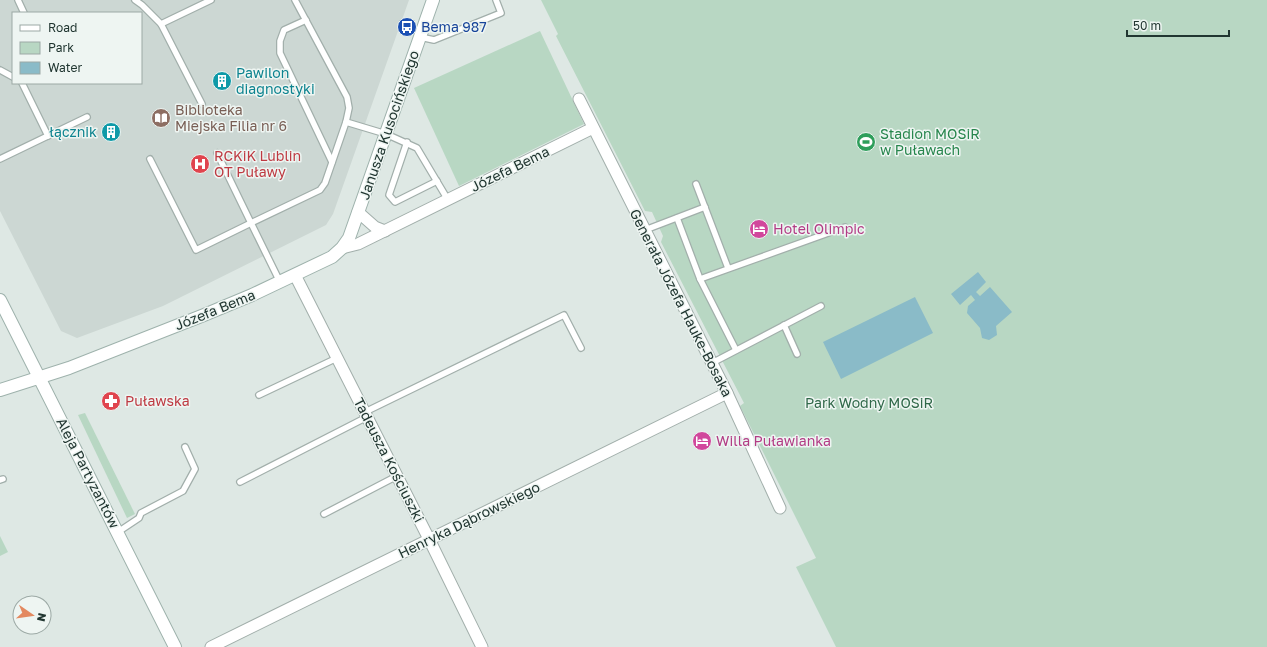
<svg xmlns="http://www.w3.org/2000/svg" width="1267" height="647" viewBox="0 0 1267 647" font-family="'Golos Text',sans-serif">
<rect width="100%" height="100%" fill="#dee8e4"/>
<path fill="#ccd7d3" fill-rule="evenodd" d="M0 0H409L333 214 326 225 163 306 77 338 61 331 0 211ZM13 13H141V83H13Z"/>
<g fill="#b8d7c3">
<path d="M541 0H1267V647H836L796 567 816 558 740 406 744 403 661 242 663 236 652 212 645 211 556 36 558 34Z"/>
<path d="M540 31 584 124 459 186 414 88Z"/>
<path d="M85 413 135 514 127 518 78 415Z"/>
<path d="M0 536 8 552 0 556Z"/>
</g>
<g fill="#8abbc8">
<path d="M978 272 986 282 976 292 980 296 990 287 1012 312 996 326 997 335 989 340 982 338 980 328 967 313 968 306 975 300 971 295 960 305 951 294Z"/>
<path d="M915 297 933 333 841 379 823 342Z"/>
</g>
<g fill="none" stroke-linecap="round" stroke-linejoin="round">
<g stroke="#a2afab" stroke-width="8">
<g id="lane">
<path d="M18 0 24 13"/>
<path d="M135 0 142 5 161 24 211 0"/>
<path d="M295 0 347 97 349 108 346 122 386 134 417 148 448 200"/>
<path d="M306 20 284 30 280 41V53L332 162"/>
<path d="M161 24 202 104"/>
<path d="M420 37 434 40 501 13 496 0"/>
<path d="M0 70 13 77"/>
<path d="M22 83 48 136"/>
<path d="M407 142 389 195 395 202 437 181"/>
<path d="M0 159 87 117"/>
<path d="M150 159 196 250 251 223 217 153"/>
<path d="M696 184 728 268"/>
<path d="M677 218 700 279 736 350"/>
<path d="M645 230 705 207"/>
<path d="M700 279 845 227"/>
<path d="M280 282 251 223 320 190 325 183 346 122"/>
<path d="M784 325 797 354"/>
<path d="M712 363 821 306"/>
<path d="M259 395 337 358"/>
<path d="M365 412 564 315 581 348"/>
<path d="M0 480 3 479"/>
<path d="M240 482 367 417"/>
<path d="M324 514 397 476"/>
<path d="M118 532 139 518 141 513 183 491 195 469 185 447"/>
</g>
</g>
<g stroke="#a2afab" stroke-width="13">
<g id="street">
<path d="M579 99 727 393 780 508"/>
<path d="M358 212 375 227 385 231"/>
<path d="M342 248 358 244 593 128"/>
<path d="M295 275 429 539 482 647"/>
<path d="M211 647 727 393"/>
</g>
</g>
<g stroke="#9eb2ac" stroke-width="14">
<g id="secondary">
<path d="M0 300 175 647"/>
<path d="M0 390 69 368 204 315 252 295 332 257 342 248 349 238 433 0"/>
</g>
</g>
<use href="#lane" stroke="#fff" stroke-width="5.5"/>
<use href="#street" stroke="#fff" stroke-width="11"/>
<use href="#secondary" stroke="#fff" stroke-width="12"/>
</g>
<defs>
<g id="bus-disc" transform="scale(1)"><circle r="9.5" fill="#1a4fb4" stroke="#eef5f2"/><path d="M-5-6H5V4H4V6H2V4H-2V6H-4V4H-5ZM-3.5-4V0h7V-4ZM-3.5 1.2v1.5H-2V1.2ZM2 1.2v1.5H3.5V1.2Z" fill="#fff"/></g>
<g id="building-disc" transform="scale(1)"><circle r="9.5" fill="#0f9aa8" stroke="#eef5f2"/><path d="M-4-6H4V6H1V3H-1V6H-4ZM-2.5-4.3h1.7v1.8h-1.7ZM.8-4.3h1.7v1.8H.8ZM-2.5-1h1.7V.8h-1.7ZM.8-1h1.7V.8H.8Z" fill="#fff"/></g>
<g id="library-disc" transform="scale(1)"><circle r="9.5" fill="#8d6e63" stroke="#eef5f2"/><path d="M-6-4Q-3-5.5-.7-3.5V5Q-3 3-6 4ZM6-4Q3-5.5 .7-3.5V5Q3 3 6 4Z" fill="#fff"/></g>
<g id="stadium-disc" transform="scale(1)"><circle r="9.5" fill="#2e9e5b" stroke="#eef5f2"/><path d="M0-5a6.5 5 0 1 0 0 10a6.5 5 0 1 0 0-10ZM-3.5-1.8h7v3.6h-7Z" fill="#fff"/></g>
<g id="hospital-disc" transform="scale(1)"><circle r="9.5" fill="#e0444e" stroke="#eef5f2"/><path d="M-5-5h3v3.5h4V-5h3V5h-3V1.5h-4V5h-3Z" fill="#fff"/></g>
<g id="hotel-disc" transform="scale(1)"><circle r="9.5" fill="#d1479c" stroke="#eef5f2"/><path d="M-6-4.5h1.5V1H6V5H4.5V3h-9V5H-6ZM-4 0a1.8 1.8 0 1 1 3.6 0ZM.5 0V-2.5h3Q6-2.5 6 0Z" fill="#fff"/></g>
<g id="pharmacy-disc" transform="scale(1)"><circle r="9.5" fill="#e0444e" stroke="#eef5f2"/><path d="M-2-6h4v4h4v4h-4v4h-4v-4h-4v-4h4Z" fill="#fff"/></g>
</defs>
<g fill-rule="evenodd">
<use href="#bus-disc" x="407" y="27"/>
<use href="#building-disc" x="222" y="81"/>
<use href="#library-disc" x="161" y="118"/>
<use href="#building-disc" x="111" y="132"/>
<use href="#stadium-disc" x="866" y="142"/>
<use href="#hospital-disc" x="200" y="164"/>
<use href="#hotel-disc" x="759" y="229"/>
<use href="#pharmacy-disc" x="111" y="401"/>
<use href="#hotel-disc" x="702" y="441"/>
</g>
<g text-anchor="middle" stroke-width="3" stroke-linejoin="round" paint-order="stroke">
<g font-size="14" fill="#164399" stroke="#eef5f2" text-anchor="start">
<text x="421" y="32">Bema 987</text>
</g>
<g font-size="14" fill="#0d838f" stroke="#eef5f2" text-anchor="start">
<text x="236" y="78">Pawilon<tspan x="236" dy="16">diagnostyki</tspan></text>
<text x="97" y="137" text-anchor="end">łącznik</text>
</g>
<g font-size="14" fill="#785e54" stroke="#eef5f2" text-anchor="start">
<text x="175" y="115">Biblioteka<tspan x="175" dy="16">Miejska Filia nr 6</tspan></text>
</g>
<g font-size="14" fill="#213631" stroke="#eef5f2">
<text transform="translate(389 125) rotate(-71)" y="5">Janusza Kusocińskiego</text>
<text transform="translate(510 169) rotate(-26)" y="5">Józefa Bema</text>
<text transform="translate(681 303) rotate(63)" y="5">Generała Józefa Hauke-Bosaka</text>
<text transform="translate(215 310) rotate(-22)" y="5">Józefa Bema</text>
<text transform="translate(389 460) rotate(63)" y="5">Tadeusza Kościuszki</text>
<text transform="translate(88 473) rotate(63)" y="5">Aleja Partyzantów</text>
<text transform="translate(469 520) rotate(-26)" y="5">Henryka Dąbrowskiego</text>
</g>
<g font-size="14" fill="#27864d" stroke="#eef5f2" text-anchor="start">
<text x="880" y="139">Stadion MOSiR<tspan x="880" dy="16">w Puławach</tspan></text>
</g>
<g font-size="14" fill="#be3a42" stroke="#eef5f2" text-anchor="start">
<text x="214" y="161">RCKiK Lublin<tspan x="214" dy="16">OT Puławy</tspan></text>
<text x="125" y="406">Puławska</text>
</g>
<g font-size="14" fill="#b23c85" stroke="#eef5f2" text-anchor="start">
<text x="773" y="234">Hotel Olimpic</text>
<text x="716" y="446">Willa Puławianka</text>
</g>
<g font-size="14" fill="#306849" stroke="#eef5f2">
<text x="869" y="408">Park Wodny MOSiR</text>
</g>
</g>
<rect x="12" y="12" width="130" height="72" fill="#eef5f2" stroke="#9ca9a5"/>
<rect x="20" y="25" width="20" height="6" fill="#ffffff" stroke="#9ca9a5"/>
<text x="48" y="32" font-size="12" fill="#213631">Road</text>
<rect x="20" y="42" width="20" height="12" fill="#b8d7c3" stroke="#9ca9a5"/>
<text x="48" y="52" font-size="12" fill="#213631">Park</text>
<rect x="20" y="62" width="20" height="12" fill="#8abbc8" stroke="#9ca9a5"/>
<text x="48" y="72" font-size="12" fill="#213631">Water</text>
<g transform="translate(32 615) rotate(103)"><circle r="19" fill="#eef5f2" stroke="#9ca9a5"/>
<path d="M0-3L7 15L0 10L-7 15Z" fill="#e38960"/>
<text y="-6" font-size="11" font-weight="bold" text-anchor="middle" fill="#213631">N</text>
</g>
<path d="M1127 30v6h102v-6" fill="none" stroke="#213631" stroke-width="2"/>
<text x="1133" y="30" font-size="12" fill="#213631" stroke="#eef5f2" stroke-width="3" paint-order="stroke">50 m</text>
</svg>
